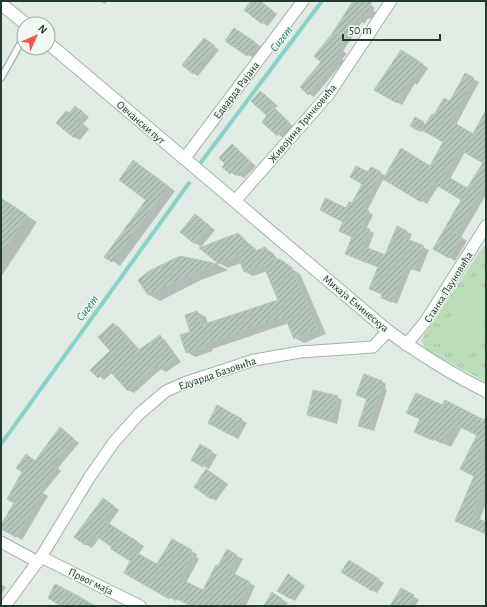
<svg xmlns="http://www.w3.org/2000/svg" width="487" height="607" viewBox="0 0 487 607" font-family="'Alegreya Sans',sans-serif">
<defs>
<pattern id="park-tufts" width="24" height="20" patternUnits="userSpaceOnUse"><rect width="24" height="20" fill="#b9ddb9"/><path d="M3 7l-1-3M5 7V3M7 7l1-3M15 17l-1-3M17 17v-4M19 17l1-3" fill="none" stroke="#9fbf9f"/></pattern>
<pattern id="building-hatch" width="6" height="6" patternUnits="userSpaceOnUse"><rect width="6" height="6" fill="#b5c6bc"/><path d="M-1 1l2-2M0 6l6-6M5 7l2-2" fill="none" stroke="#93a299"/></pattern>
</defs>
<rect width="100%" height="100%" fill="#e0ebe4"/>
<path fill="url(#park-tufts)" d="M486 245V382L426 350 421 340 483 247Z"/>
<path fill="#b9ddb9" d="M470 286 486 297V322L464 356 436 339Z"/>
<g fill="#0003">
<path d="M99 1H108L105 4Z"/>
<path d="M252 1H260L277 14 268 26 263 23Z"/>
<path d="M355 1H366L375 8 373 11 376 12 371 19 368 18 364 24 362 22 343 51 347 54 342 59 344 61 314 97 309 94 333 35Z"/>
<path d="M240 32 260 46V50L253 58 226 41Z"/>
<path d="M204 39 219 50 198 76 193 73Z"/>
<path d="M401 51 428 68 417 85 415 83 402 105 375 90Z"/>
<path d="M465 75 479 82 456 125 473 135 486 112V164L465 152 450 179 467 189 486 171V195L461 237 467 241 455 261 434 248 462 199 439 185 427 204 384 178 367 211 373 215 366 229 374 233 368 249 386 256 397 228 412 234 409 241 429 250 420 272 411 269 397 304 387 300 383 294 379 267 351 256 353 237 344 221 346 210 353 204 371 168 386 176 430 167 445 141 423 129 422 132 411 125 415 118 426 125 450 102Z"/>
<path d="M261 92 278 106 275 108 294 127 283 138 263 122 269 116Z"/>
<path d="M80 110 89 117 83 124 89 129 80 140 74 137 69 114Z"/>
<path d="M232 145 256 166 244 178 238 174 236 176 224 167 227 164Z"/>
<path d="M140 166 175 191 120 266 106 256 147 199Z"/>
<path d="M1 199 37 222 1 277Z"/>
<path d="M200 218 215 230 201 247 181 232Z"/>
<path d="M238 234 258 251 265 248 273 253 279 261 300 274 326 334 304 343 295 338 289 323 212 349 213 351 195 357 187 352 197 312 206 317 208 324 279 300 267 271 253 276 244 271 241 263 228 268 219 263Z"/>
<path d="M180 257 218 265 228 270 201 280 160 301 149 295 139 281Z"/>
<path d="M114 324 119 327 140 350 160 337 165 340 181 362 166 372 161 369 134 393 128 390 113 372 104 380 92 370 112 351Z"/>
<path d="M381 381 386 384 385 389 387 390 374 431 360 426 368 400 358 395Z"/>
<path d="M337 397 342 400 337 424 308 415Z"/>
<path d="M218 406 247 423 238 439 209 422Z"/>
<path d="M443 407 486 422V460L484 464 486 465V504L479 521 486 524V534L456 521 475 476 469 473 478 435 462 427 451 447 434 439 433 441 422 436 421 420 415 417Z"/>
<path d="M65 432 79 443 58 468 61 471 43 493 48 496 22 540 1 527 36 461Z"/>
<path d="M200 446 217 455 209 469 193 460Z"/>
<path d="M212 473 228 484 216 501 211 498Z"/>
<path d="M109 503 119 510 109 524 144 546 138 555 157 565 172 540 197 554 196 557 199 559 186 583 203 592 227 551 243 559 235 574 255 586 246 606H192L178 599 176 601 125 573 131 561 100 537 92 548 85 544Z"/>
<path d="M349 562 384 583 377 593 343 572Z"/>
<path d="M288 575 305 586 295 601 279 591Z"/>
<path d="M1 584 6 587 1 595Z"/>
<path d="M401 589 419 600 415 606H391Z"/>
<path d="M273 594 288 603 286 606H265Z"/>
</g>
<g fill="none" stroke-linecap="round" stroke-linejoin="round">
<g stroke="#87d2cb" stroke-width="4">
<path d="M199 165 322 1"/>
<path d="M1 444 189 183"/>
</g>
</g>
<g fill="url(#building-hatch)" stroke="#b3c5b9" fill-rule="evenodd">
<path d="M251 1H260L273 11 262 24 244 10Z"/>
<path d="M353 1H373L368 7 371 9 365 17 362 16 358 21 356 20 339 47 342 50 337 56 340 58 308 95 300 87 321 62 314 56 332 34Z"/>
<path d="M234 28 255 42V46L247 56 225 41Z"/>
<path d="M204 38 215 46 193 74 182 65Z"/>
<path d="M401 50 423 64 412 83 409 81 397 103 374 90Z"/>
<path d="M465 73 474 78 451 121 473 134 486 110V183L456 233 462 237 449 258 433 249 461 200 433 183 421 202 383 179 401 148 430 166 443 142 422 130 432 114 434 115 444 98 450 101ZM459 149 483 163 467 188 445 175Z"/>
<path d="M260 91 273 102 270 105 289 123 277 136 262 122 267 116 251 101Z"/>
<path d="M75 106 84 113 78 121 84 126 74 138 56 123 66 111 69 113Z"/>
<path d="M415 117 424 122 419 131 410 126Z"/>
<path d="M232 144 251 162 239 176 233 171 230 174 222 167 225 164 219 158Z"/>
<path d="M133 160 168 186 112 262 104 257 146 200 119 180Z"/>
<path d="M356 166 368 172 371 167 381 172 363 208 369 211 362 226 370 229 363 246 385 255 397 226 407 231 405 238 424 246 414 270 406 267 392 302 381 298 382 294 369 289 378 267 345 254 352 237 339 231 343 222 320 210 325 198 346 208 349 202 352 203 362 184 350 177Z"/>
<path d="M1 198 27 215 1 255Z"/>
<path d="M195 214 210 226 195 244 180 232Z"/>
<path d="M238 233 256 251 265 247 276 261 280 259 292 268 318 329 294 339 285 317 237 332 238 334 204 344 205 347 186 353 180 335 190 332 185 315 197 311 202 325 278 300 263 264 244 272 238 256 219 264 199 248Z"/>
<path d="M180 256 218 264 190 275 148 295 138 280 149 271Z"/>
<path d="M113 323 139 350 160 335 176 359 160 370 157 366 128 391 108 369 98 378 90 370 110 351 98 337Z"/>
<path d="M364 374 382 381 380 385 382 386 368 429 358 426 367 399 356 395Z"/>
<path d="M313 390 338 396 331 421 307 415Z"/>
<path d="M416 393 442 405 445 400 484 420 486 417V440L476 460 486 464V482L472 516 486 522V534L455 521 474 476 460 469 477 435 454 424 443 444 426 435 425 437 414 432 420 419 406 413Z"/>
<path d="M217 405 242 419 233 436 208 423Z"/>
<path d="M60 427 74 439 53 465 57 468 39 490 43 493 16 537 1 529V525L14 503 7 499 22 472 16 468 26 454 35 461Z"/>
<path d="M200 444 212 451 203 467 191 460Z"/>
<path d="M206 469 223 481 211 499 194 487Z"/>
<path d="M103 498 114 506 103 520 138 542 133 551 157 564 172 539 192 550 190 553 193 554 180 579 203 590 216 565 218 566 227 549 237 555 228 571 250 582 238 606H191L171 596 169 599 124 573 130 561 111 549 112 547 93 534 85 545 74 537Z"/>
<path d="M349 560 379 579 372 591 341 572Z"/>
<path d="M288 574 301 583 291 599 277 591Z"/>
<path d="M55 584 78 596 95 606H61L48 598Z"/>
<path d="M401 588 414 595 407 606H390Z"/>
<path d="M272 592 282 599 278 606H264Z"/>
</g>
<g fill="none" stroke-linecap="round" stroke-linejoin="round">
<g stroke="#a3b3aa" stroke-width="8">
<path id="lane" d="M1 78 24 37"/>
</g>
<g stroke="#a3b3aa" stroke-width="13">
<g id="street">
<path d="M184 159 303 1"/>
<path d="M235 201 329 94 391 1"/>
<path d="M406 345 425 322 486 226"/>
<path d="M1 542 38 562"/>
<path d="M41 557 140 606"/>
<path d="M5 606 41 557 89 478 114 442 139 414 166 391 187 382 254 360 300 352 373 347 388 331"/>
</g>
</g>
<g stroke="#9fb7a9" stroke-width="14">
<g id="secondary">
<path d="M1 4 26 24"/>
<path d="M48 43 388 331C420 354 451 374 486 391"/>
</g>
</g>
<use href="#lane" stroke="#fff" stroke-width="5.5"/>
<use href="#street" stroke="#fff" stroke-width="11"/>
<use href="#secondary" stroke="#fff" stroke-width="12"/>
</g>
<g text-anchor="middle" stroke-width="3" stroke-linejoin="round" paint-order="stroke">
<g font-size="11" fill="#213c2e" stroke="#f1f8f2">
<text transform="translate(236 90) rotate(-53)" y="4">Едварда Рајана</text>
<text transform="translate(141 122) rotate(41)" y="4">Овчански пут</text>
<text transform="translate(302 123) rotate(-50)" y="4">Живојина Тричковића</text>
<text transform="translate(448 287) rotate(-58)" y="4">Станка Пауновића</text>
<text transform="translate(356 303) rotate(40)" y="4">Михаја Еминескуа</text>
<text transform="translate(217 373) rotate(-19)" y="4">Едуарда Базовића</text>
<text transform="translate(91 581) rotate(26)" y="4">Првог маја</text>
</g>
<g font-size="12" font-style="italic" fill="#1a7971" stroke="#f1f8f2">
<text transform="translate(281 39) rotate(-53)" y="4">Сигет</text>
<text transform="translate(87 308) rotate(-54)" y="4">Сигет</text>
</g>
</g>
<rect width="487" height="607" fill="none" stroke="#213c2e" stroke-width="4"/>
<g transform="translate(36 36) rotate(45)"><circle r="19" fill="#f1f8f2" stroke="#9eada4"/>
<path d="M0-3L7 15L0 10L-7 15Z" fill="#f45656"/>
<text y="-6" font-size="11" font-weight="bold" text-anchor="middle" fill="#213c2e">N</text>
</g>
<path d="M343 34v6h97v-6" fill="none" stroke="#213c2e" stroke-width="2"/>
<text x="349" y="34" font-size="12" fill="#213c2e" stroke="#f1f8f2" stroke-width="3" paint-order="stroke">50 m</text>
</svg>
